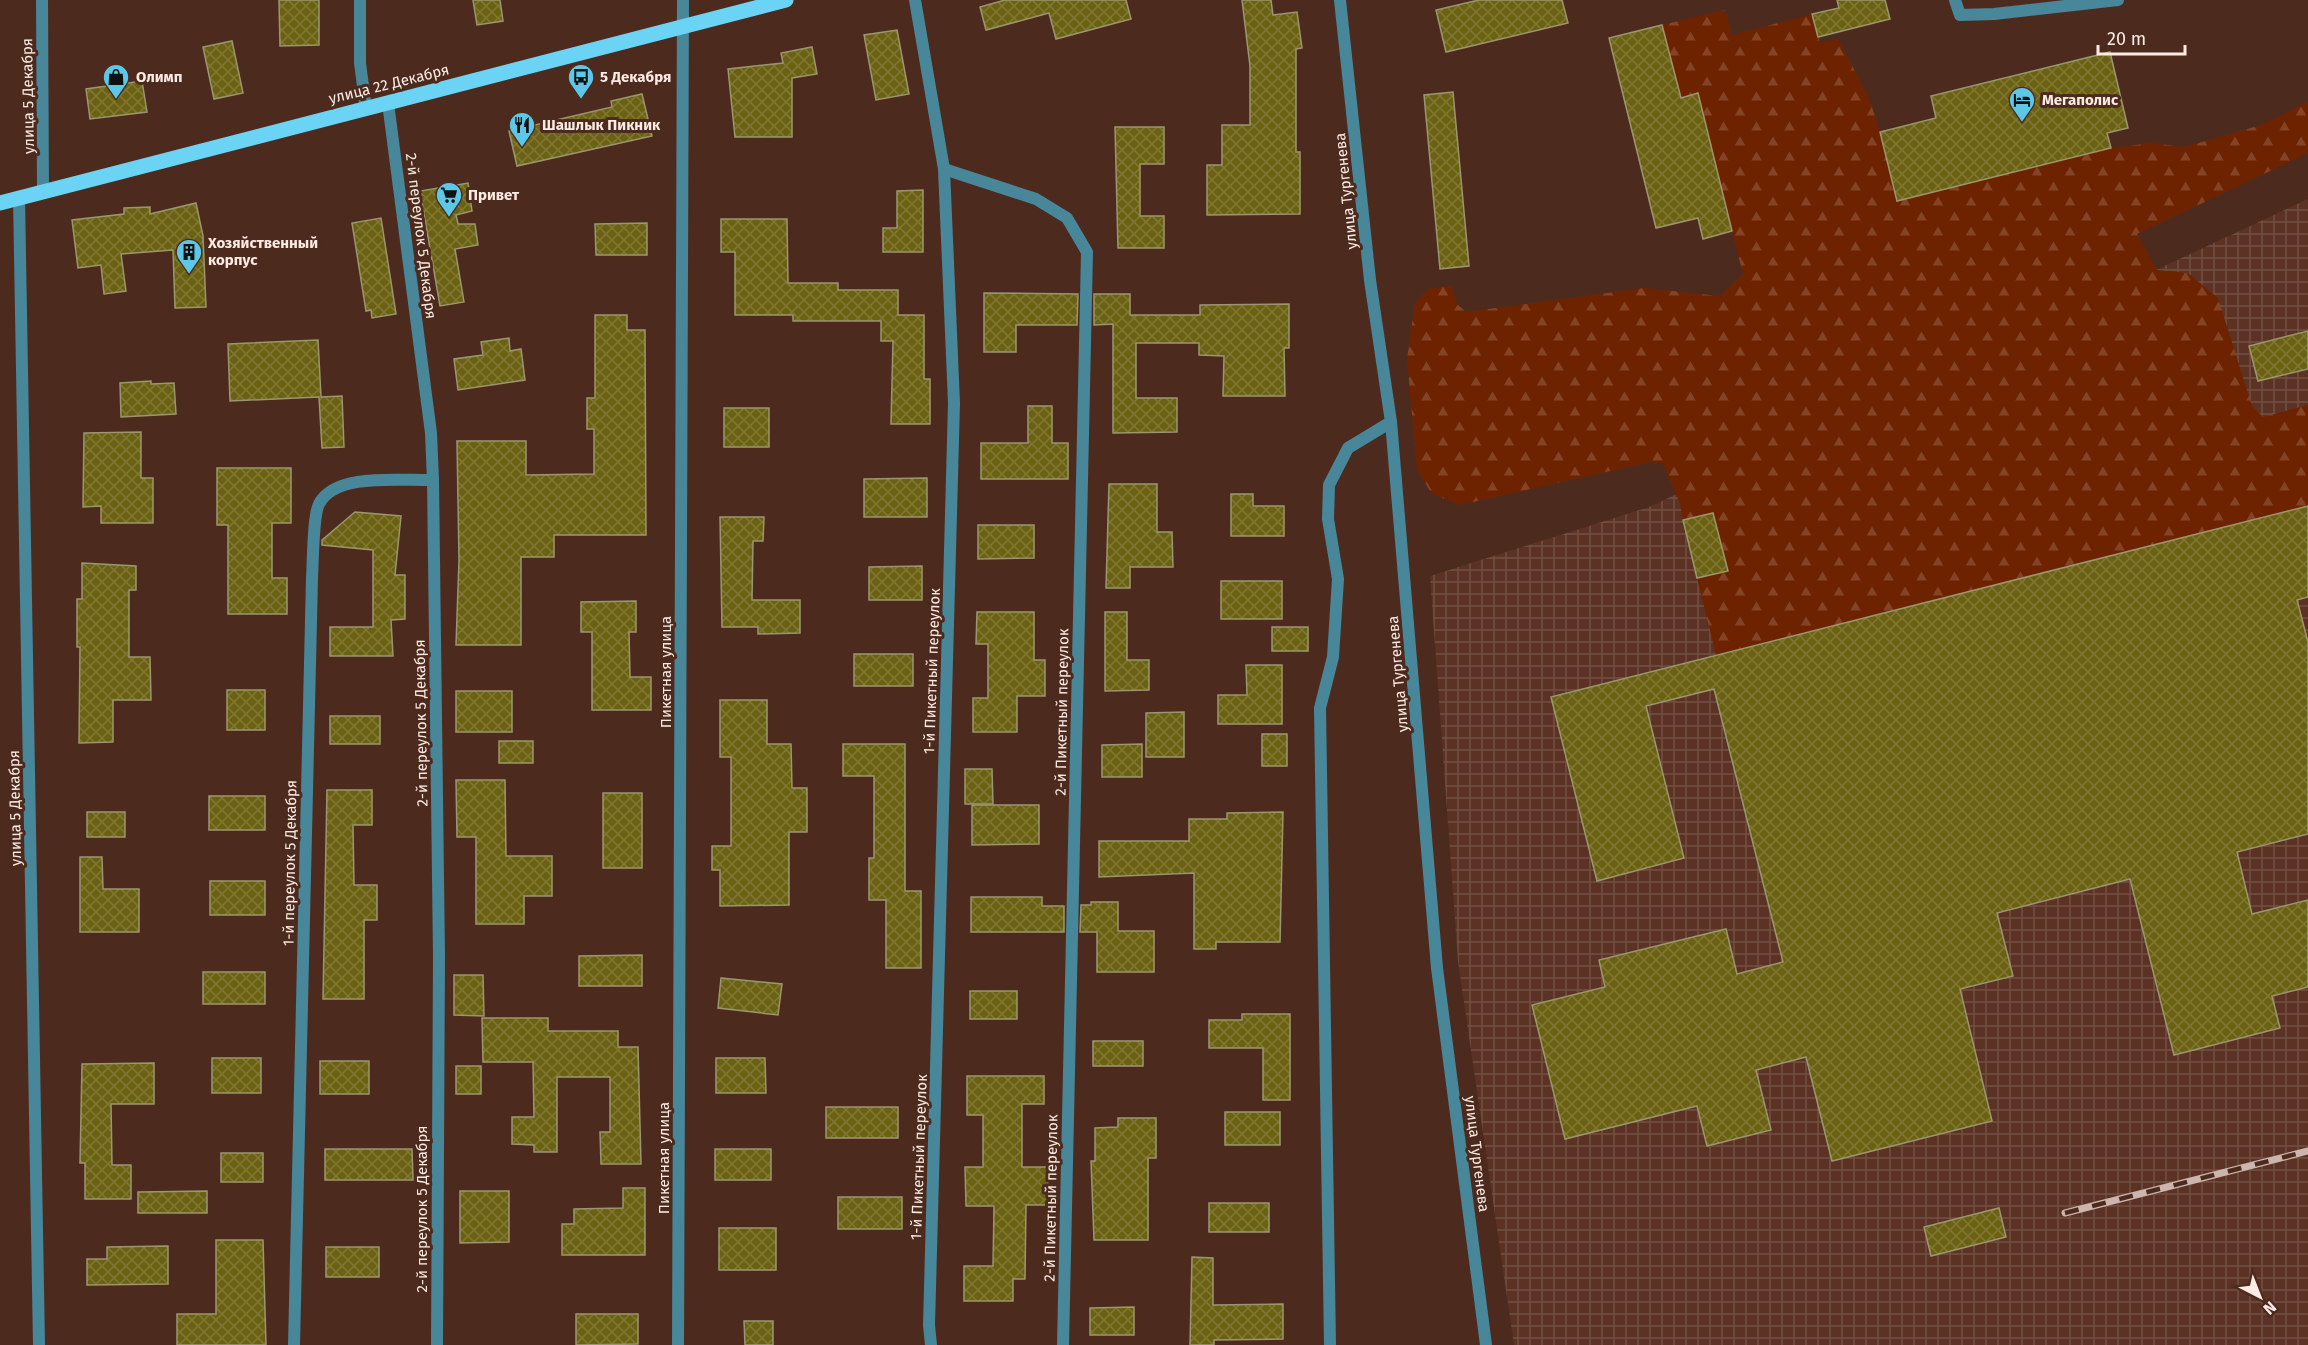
<svg xmlns="http://www.w3.org/2000/svg" width="2308" height="1345" viewBox="0 0 2308 1345" font-family="'Fira Sans',sans-serif">
<defs>
<pattern id="industrial-grid" width="8" height="8" patternUnits="userSpaceOnUse" patternTransform="scale(1.5)"><rect width="8" height="8" fill="#5b3223"/><path d="M0 4h8M4 0v8" fill="none" stroke="#735043"/></pattern>
<pattern id="forest-firs" width="22" height="20" patternUnits="userSpaceOnUse" patternTransform="scale(1.5)"><rect width="22" height="20" fill="#6e2300"/><path d="M5 1l3.5 6h-7zM16 11l3.5 6h-7z" fill="#844325"/></pattern>
<pattern id="building-cross-hatch" width="8" height="8" patternUnits="userSpaceOnUse" patternTransform="scale(1.5)"><rect width="8" height="8" fill="#6b6112"/><path d="M0 0l8 8M0 8l8-8" fill="none" stroke="#817834"/></pattern>
</defs>
<rect width="100%" height="100%" fill="#4c2b1e"/>
<path fill="url(#industrial-grid)" d="M2308 199V1345H1514L1458 961 1430 576 1649 507Z"/>
<path fill="url(#forest-firs)" d="M1725 10 1732 35 1812 14 1820 43 1838 39 1869 98 1880 132 2111 148 2151 143 2185 147 2261 125 2308 102V153L2137 234 2157 270 2188 273 2218 298 2252 406 2263 417 2308 405V506L1716 655 1697 578 1728 570 1713 513 1683 520 1680 503 1663 464 1650 462 1460 505 1432 494 1417 470 1407 359 1415 303 1428 289 1452 286 1457 304 1466 312 1644 288 1720 296 1743 274 1698 94 1681 98 1662 25Z"/>
<g fill="url(#building-cross-hatch)" stroke="#9b966f" stroke-width="1.5">
<path d="M279 0H319V45L280 46Z"/>
<path d="M473 0H500L503 21 477 25Z"/>
<path d="M1005 0H1126L1131 19 1056 39 1049 13 986 30 980 7Z"/>
<path d="M1242 0H1271L1273 15 1297 12 1302 48 1296 49V152H1300V214L1207 215V165H1222V125H1250V66Z"/>
<path d="M1479 0H1562L1568 23 1446 52 1436 10Z"/>
<path d="M1837 0H1885L1890 19 1818 37 1812 14 1839 8Z"/>
<path d="M1662 25 1681 98 1698 93 1732 231 1703 239 1698 218 1656 228 1609 38Z"/>
<path d="M897 30 909 94 876 100 864 35Z"/>
<path d="M232 41 243 93 214 99 203 47Z"/>
<path d="M812 47 817 74 792 78V137H735L728 69 783 63 781 53Z"/>
<path d="M2110 52 2128 128 2107 133 2111 148 1897 201 1880 132 1936 118 1931 96Z"/>
<path d="M142 81 147 112 90 119 86 89Z"/>
<path d="M1453 92 1469 266 1440 269 1424 95Z"/>
<path d="M642 94 652 136 517 166 509 131 612 107 611 101Z"/>
<path d="M1115 127H1164V164H1140V216H1164V248H1118Z"/>
<path d="M468 183 472 211 456 215 458 224H475L478 245 455 249 464 302 440 306 420 191Z"/>
<path d="M923 190V252H883V228H897V191Z"/>
<path d="M196 203 203 236 206 307 175 308 173 250 121 254 126 291 104 294 101 265 78 268 72 220 124 214V208L150 207V214Z"/>
<path d="M381 218 396 314 372 318 371 310 366 311 352 223Z"/>
<path d="M721 219H787L788 283H838V290H898V315H924V379H930V424H891L893 341H881V321H793V315H735V252H721Z"/>
<path d="M647 223V255H596L595 224Z"/>
<path d="M984 293 1078 294 1077 325H1016V352H984Z"/>
<path d="M1094 294H1130V315H1200V305L1289 304V348H1284L1285 396H1223L1224 356 1199 355V343H1136V398H1177V432L1113 433V324L1094 325Z"/>
<path d="M595 315H627V330H645L646 535H554V557H521V645H456L459 560 457 441H526V475L594 474V429H587V398H595Z"/>
<path d="M2308 331V369L2258 381 2249 346Z"/>
<path d="M509 338 510 351 521 349 525 380 458 390 454 359 483 355 481 342Z"/>
<path d="M318 340 321 397 342 396 344 447 322 448 319 397 230 401 228 344Z"/>
<path d="M151 381V384L174 383 176 414 121 417 120 383Z"/>
<path d="M1028 406H1052V443H1068V479H981V443H1028Z"/>
<rect x="724" y="408" width="45" height="39"/>
<path d="M141 432V478H153V523H101V506L83 507 84 433Z"/>
<path d="M217 468H291V523H272V578H287V614H228V525H217Z"/>
<path d="M927 478V517H864V479Z"/>
<path d="M1109 484H1157V532H1172L1173 567H1130V588H1106Z"/>
<path d="M1231 494H1253V506H1284V536H1231Z"/>
<path d="M2308 506V597L2297 600 2308 642V834L2237 852 2252 914 2308 900V987L2272 996 2280 1028 2174 1055 2130 879 1997 913 2013 976 1960 989 1992 1121 1832 1161 1806 1057 1756 1070 1771 1130 1707 1146 1697 1106 1565 1139 1532 1005 1605 987 1599 960 1726 929 1737 974 1783 962 1714 689 1646 706 1684 858 1597 881 1551 697Z"/>
<path d="M355 512 401 516 395 575H405V619L391 620 393 656H330V627H373V550L322 545V540Z"/>
<path d="M1713 513 1728 571 1697 578 1683 520Z"/>
<path d="M720 517H764L763 541H753L752 600H800V633L758 634V627H722Z"/>
<path d="M978 525H1034V558L978 559Z"/>
<path d="M82 563 136 566V590H129V657H150L151 700H113V742L79 743 80 647H77V599H82Z"/>
<path d="M922 566V600H869V567Z"/>
<rect x="1221" y="581" width="61" height="38"/>
<path d="M636 601V632H629L630 677H651V710H592V632H581V602Z"/>
<path d="M977 612H1034V660H1045V696H1017V732H973V698H988V644H976Z"/>
<path d="M1105 612H1127V660H1149V690L1105 691Z"/>
<rect x="1272" y="627" width="36" height="24"/>
<rect x="854" y="654" width="59" height="32"/>
<path d="M1246 665H1282V724H1218V695H1247Z"/>
<rect x="227" y="690" width="38" height="40"/>
<rect x="456" y="691" width="56" height="41"/>
<path d="M720 700H767V744H791L792 788H807V832H789V905L720 906V870H712V846H731V757H720Z"/>
<path d="M1184 712V757H1146V713Z"/>
<rect x="330" y="716" width="50" height="28"/>
<rect x="1262" y="734" width="25" height="32"/>
<rect x="499" y="741" width="34" height="22"/>
<path d="M843 744H905V891H921V968H886V900H869V858H874V776H843Z"/>
<path d="M1142 744V777H1102V745Z"/>
<path d="M965 769H992L993 804H965Z"/>
<path d="M456 780H505L506 856H552V896H524V924H476V837H457Z"/>
<path d="M327 790H372V825H353L354 885H377V920H364V999H323Z"/>
<rect x="603" y="793" width="39" height="75"/>
<rect x="209" y="796" width="56" height="34"/>
<path d="M972 805H1039V844L972 845Z"/>
<rect x="87" y="812" width="38" height="25"/>
<path d="M1283 812 1280 942H1216V949H1194V873L1099 877V841H1189V819H1227V813Z"/>
<path d="M80 857H102L103 889H139V932H80Z"/>
<rect x="210" y="881" width="55" height="34"/>
<path d="M971 897H1042V906H1064V932H971Z"/>
<path d="M1091 902H1118V931H1154V972H1097V932H1080L1081 905H1091Z"/>
<path d="M642 955V986H579V956Z"/>
<rect x="203" y="972" width="62" height="32"/>
<path d="M454 975H483L484 1016 454 1015Z"/>
<path d="M721 978 782 984 778 1015 718 1008Z"/>
<rect x="970" y="991" width="47" height="28"/>
<path d="M1242 1014H1290V1100H1263V1048H1209V1020H1242Z"/>
<path d="M482 1018H548V1031H618V1047H638L641 1164H601L600 1132H610V1077H557V1152H534V1145L512 1144V1117H534L533 1062H483Z"/>
<rect x="1093" y="1041" width="50" height="25"/>
<rect x="212" y="1058" width="49" height="35"/>
<path d="M716 1058H765L766 1093H716Z"/>
<rect x="320" y="1061" width="49" height="33"/>
<path d="M154 1063V1104H111L112 1165H131V1199H85V1163H80L82 1064Z"/>
<rect x="456" y="1066" width="25" height="28"/>
<path d="M967 1076H1044V1104H1022V1167H1048V1205H1026L1025 1279H1013V1301H964V1266H993L994 1206H966L965 1167H983V1115H967Z"/>
<rect x="826" y="1107" width="72" height="31"/>
<rect x="1225" y="1112" width="55" height="33"/>
<path d="M1118 1118H1156V1158H1148V1240H1094L1091 1161H1095V1128L1118 1127Z"/>
<path d="M325 1149H412L413 1180H325Z"/>
<rect x="715" y="1149" width="56" height="31"/>
<rect x="221" y="1153" width="42" height="29"/>
<path d="M623 1188H645V1255H562V1224H574V1209L623 1208Z"/>
<path d="M207 1191V1213H138V1192Z"/>
<path d="M460 1191H509V1242L460 1243Z"/>
<rect x="838" y="1197" width="64" height="32"/>
<rect x="1209" y="1203" width="60" height="29"/>
<path d="M1999 1208 2006 1237 1931 1256 1924 1227Z"/>
<rect x="719" y="1228" width="57" height="42"/>
<path d="M216 1240H263L266 1345H177V1314H216Z"/>
<path d="M168 1246V1284L87 1285V1259H107V1247Z"/>
<rect x="326" y="1247" width="53" height="30"/>
<path d="M1192 1257 1213 1258V1305L1283 1304V1339L1214 1340V1345H1190Z"/>
<path d="M1134 1307V1335H1090V1308Z"/>
<path d="M576 1314H638V1344L576 1345Z"/>
<path d="M744 1321H773V1345H745Z"/>
</g>
<g fill="none" stroke-linecap="round" stroke-linejoin="round">
<g stroke="#48869a" stroke-width="12">
<path d="M42 0 43 191"/>
<path d="M360 0V63L366 109"/>
<path d="M915 0 944 169 954 403 929 1325 931 1345"/>
<path d="M1340 0 1370 280 1391 422 1437 968 1486 1345"/>
<path d="M1955 0 1960 15 1994 14 2118 0"/>
<path d="M388 103 431 433 433 480 439 956 437 1345"/>
<path d="M944 169 1036 199 1067 218 1087 252 1063 1345"/>
<path d="M19 198 39 1345"/>
<path d="M294 1345 312 578C313 562 313 515 319 504 335 472 402 481 433 480"/>
<path d="M678 1345 683 0"/>
<path d="M1330 1345 1320 708 1333 657 1338 579 1328 519 1329 485 1348 448 1391 422"/>
</g>
<path stroke="#6bd4f5" stroke-width="15" d="M0 203 786 0"/>
<g stroke="#cbb5ad" stroke-width="7">
<path id="rail" d="M2065 1213 2308 1151"/>
</g>
<use href="#rail" stroke="#4c2b1e" stroke-width="4.5" stroke-dasharray="14" stroke-linecap="butt"/>
</g>
<defs>
<g id="shop-pin" transform="scale(1.35)"><path d="M0 17L-7.5 6A9.5 9.5 0 1 1 7.5 6Z" fill="#5dc7e8" stroke="#4c2b1e"/><path d="M-5-2.5h2.3a2.7 3.5 0 0 1 5.4 0H5L5.5 6h-11ZM-1.5-2.5h3a1.5 2.3 0 0 0-3 0Z" fill="#111"/></g>
<g id="bus-pin" transform="scale(1.35)"><path d="M0 17L-7.5 6A9.5 9.5 0 1 1 7.5 6Z" fill="#5dc7e8" stroke="#4c2b1e"/><path d="M-5-6H5V4H4V6H2V4H-2V6H-4V4H-5ZM-3.5-4V0h7V-4ZM-3.5 1.2v1.5H-2V1.2ZM2 1.2v1.5H3.5V1.2Z" fill="#111"/></g>
<g id="hotel-pin" transform="scale(1.35)"><path d="M0 17L-7.5 6A9.5 9.5 0 1 1 7.5 6Z" fill="#5dc7e8" stroke="#4c2b1e"/><path d="M-6-4.5h1.5V1H6V5H4.5V3h-9V5H-6ZM-4 0a1.8 1.8 0 1 1 3.6 0ZM.5 0V-2.5h3Q6-2.5 6 0Z" fill="#111"/></g>
<g id="restaurant-pin" transform="scale(1.35)"><path d="M0 17L-7.5 6A9.5 9.5 0 1 1 7.5 6Z" fill="#5dc7e8" stroke="#4c2b1e"/><path d="M-5-6h1v4h1v-4h1v4h1v-4h1v5L-1.5 .5V6h-2V.5L-5-1ZM5-6V6H3V1.5H1.5Q1.5-4 5-6Z" fill="#111"/></g>
<g id="supermarket-pin" transform="scale(1.35)"><path d="M0 17L-7.5 6A9.5 9.5 0 1 1 7.5 6Z" fill="#5dc7e8" stroke="#4c2b1e"/><path d="M-6-5.5h2.5l.6 2H6L4.5 2H-2.5L-4.4-4H-6ZM-1.5 3.2a1.3 1.3 0 1 0 .1 0ZM3 3.2a1.3 1.3 0 1 0 .1 0Z" fill="#111"/></g>
<g id="building-pin" transform="scale(1.35)"><path d="M0 17L-7.5 6A9.5 9.5 0 1 1 7.5 6Z" fill="#5dc7e8" stroke="#4c2b1e"/><path d="M-4-6H4V6H1V3H-1V6H-4ZM-2.5-4.3h1.7v1.8h-1.7ZM.8-4.3h1.7v1.8H.8ZM-2.5-1h1.7V.8h-1.7ZM.8-1h1.7V.8H.8Z" fill="#111"/></g>
</defs>
<g fill-rule="evenodd">
<use href="#shop-pin" x="116" y="77"/>
<use href="#bus-pin" x="581" y="77"/>
<use href="#hotel-pin" x="2022" y="100"/>
<use href="#restaurant-pin" x="522" y="125"/>
<use href="#supermarket-pin" x="449" y="195"/>
<use href="#building-pin" x="189" y="252"/>
</g>
<g text-anchor="middle" stroke-width="6" stroke-linejoin="round" paint-order="stroke">
<g font-size="15" font-weight="bold" fill="#fdebe4" stroke="#4c2b1e" text-anchor="start">
<text x="136" y="82">Олимп</text>
<text x="600" y="82">5 Декабря</text>
<text x="2042" y="105">Мегаполис</text>
<text x="542" y="130">Шашлык Пикник</text>
<text x="468" y="200">Привет</text>
<text x="208" y="248">Хозяйственный<tspan x="208" dy="17">корпус</tspan></text>
</g>
<g font-size="15" fill="#fdebe4" stroke="#4c2b1e">
<text transform="translate(389 84) rotate(-14)" y="5">улица 22 Декабря</text>
<text transform="translate(28 96) rotate(-91)" y="5">улица 5 Декабря</text>
<text transform="translate(1346 191) rotate(-96)" y="5">улица Тургенева</text>
<text transform="translate(421 236) rotate(83)" y="5">2-й переулок 5 Декабря</text>
<text transform="translate(932 671) rotate(-88)" y="5">1-й Пикетный переулок</text>
<text transform="translate(666 672) rotate(-90)" y="5">Пикетная улица</text>
<text transform="translate(1398 674) rotate(-95)" y="5">улица Тургенева</text>
<text transform="translate(1062 712) rotate(-89)" y="5">2-й Пикетный переулок</text>
<text transform="translate(421 723) rotate(-91)" y="5">2-й переулок 5 Декабря</text>
<text transform="translate(15 808) rotate(-91)" y="5">улица 5 Декабря</text>
<text transform="translate(290 863) rotate(-89)" y="5">1-й переулок 5 Декабря</text>
<text transform="translate(1477 1154) rotate(83)" y="5">улица Тургенева</text>
<text transform="translate(919 1157) rotate(-88)" y="5">1-й Пикетный переулок</text>
<text transform="translate(664 1158) rotate(-90)" y="5">Пикетная улица</text>
<text transform="translate(1051 1198) rotate(-89)" y="5">2-й Пикетный переулок</text>
<text transform="translate(422 1209) rotate(-90)" y="5">2-й переулок 5 Декабря</text>
</g>
</g>
<g transform="translate(2260 1297) rotate(138)" stroke="#4c2b1e" stroke-width="4.5" paint-order="stroke">
<path d="M0-4.5L10 22L0 15L-10 22Z" fill="#fdebe4"/>
<text y="-9" font-size="16" font-weight="bold" text-anchor="middle" fill="#fdebe4">N</text>
</g>
<path d="M2098 45v9h87v-9" fill="none" stroke="#fdebe4" stroke-width="3"/>
<text x="2107" y="45" font-size="18" fill="#fdebe4" stroke="#4c2b1e" stroke-width="4.5" paint-order="stroke">20 m</text>
</svg>
